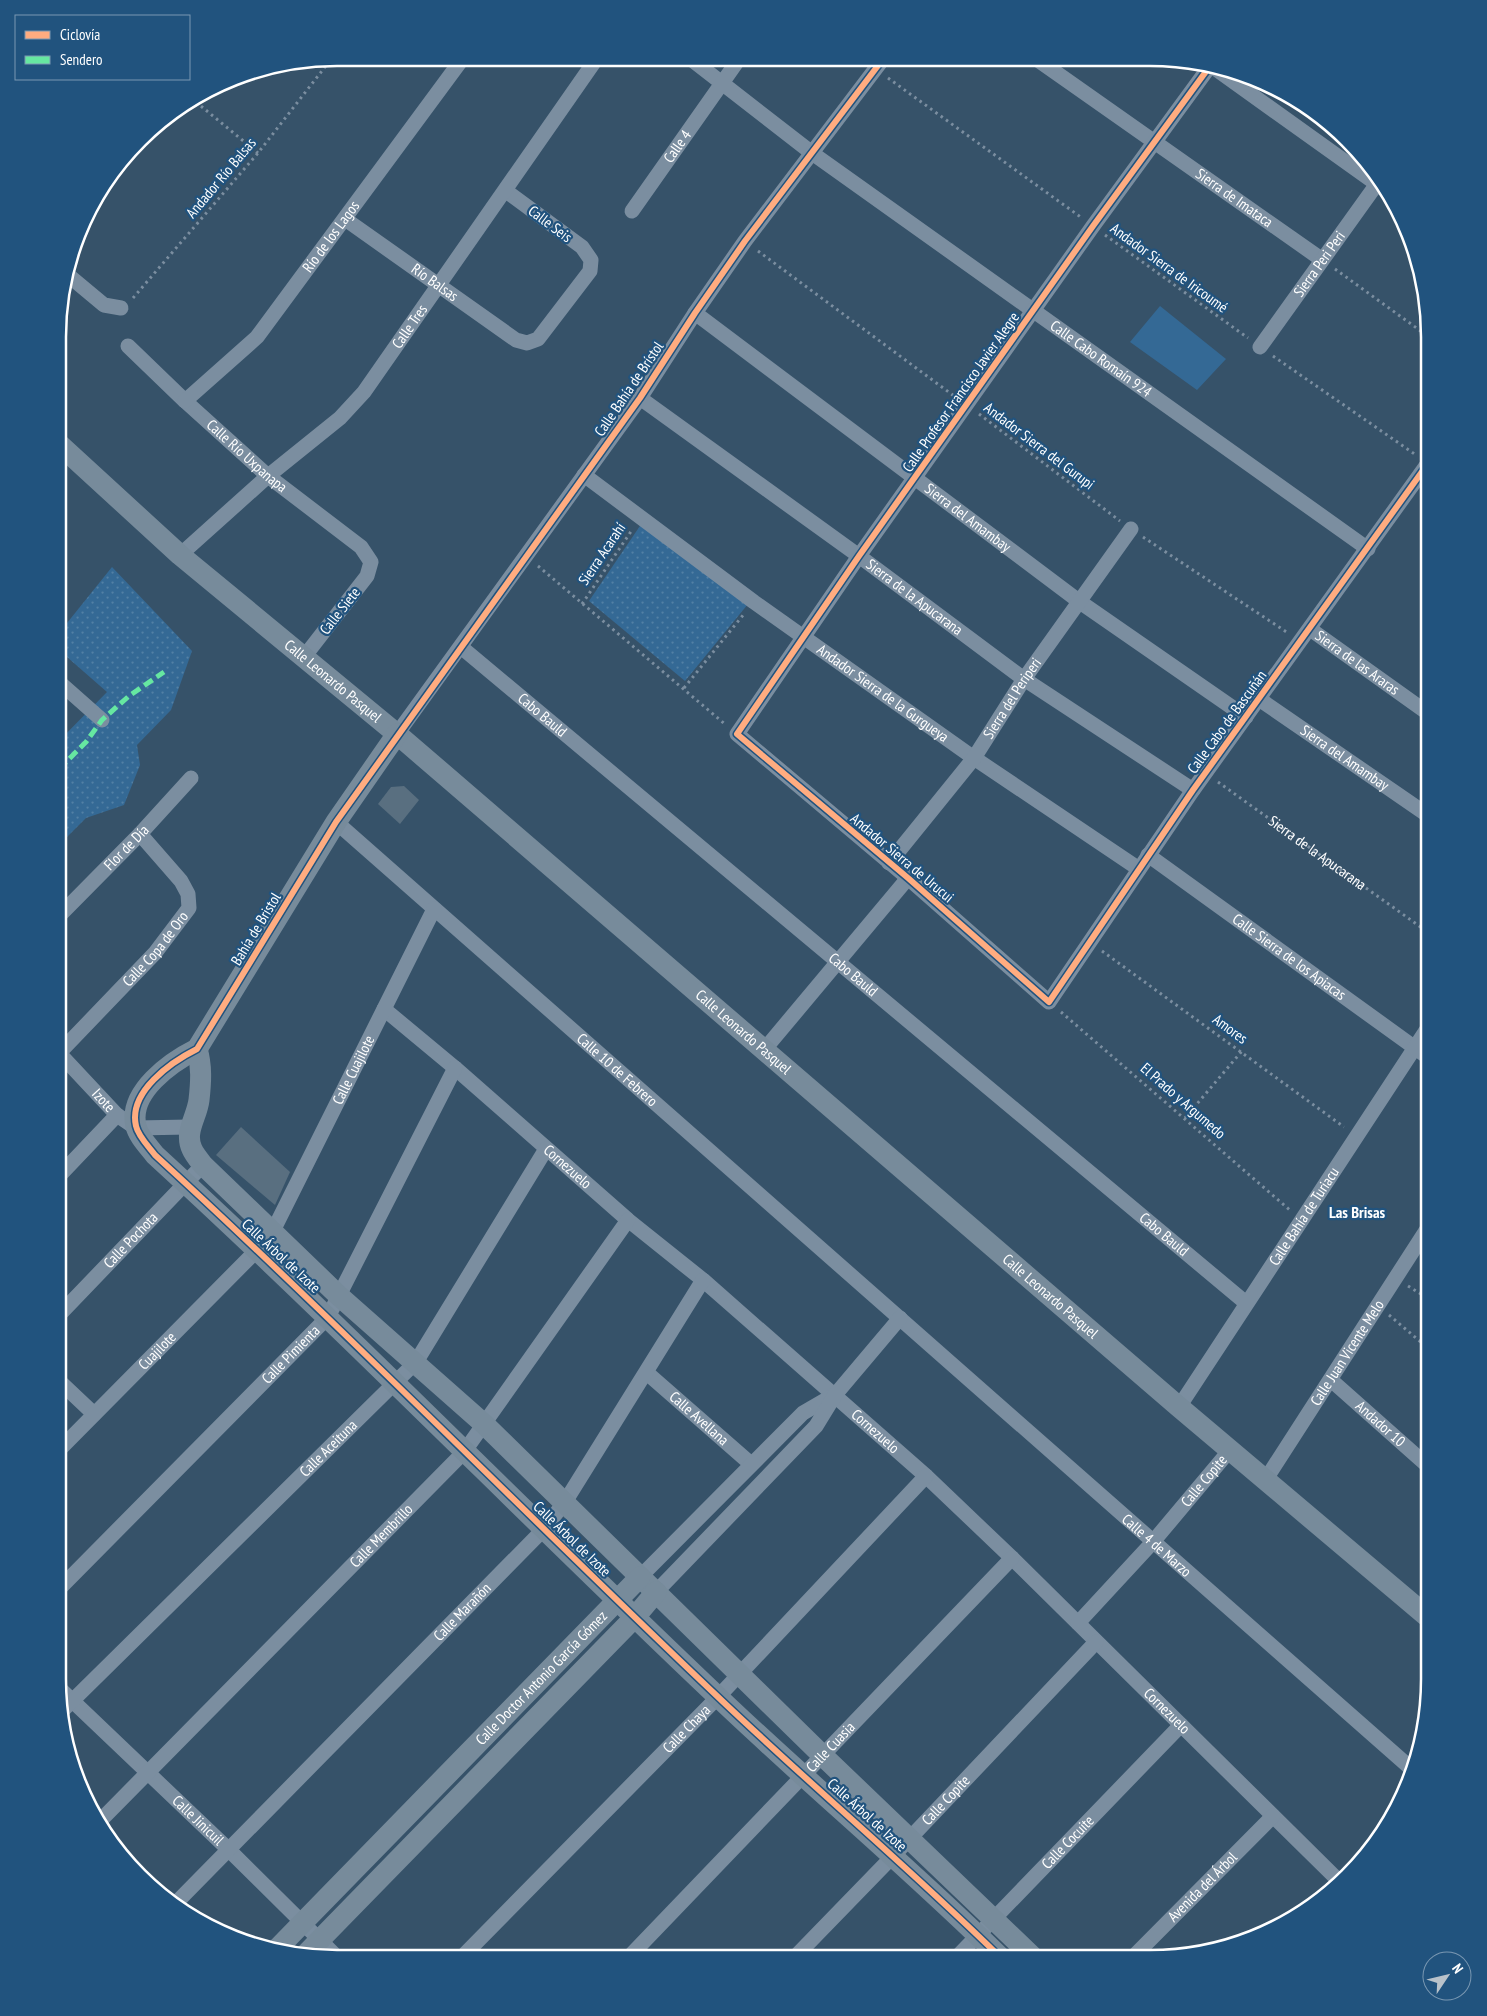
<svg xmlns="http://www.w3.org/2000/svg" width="1487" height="2016" viewBox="0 0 1487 2016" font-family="'PT Sans Narrow',sans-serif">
<defs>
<pattern id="grass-dots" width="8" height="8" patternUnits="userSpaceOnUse" patternTransform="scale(1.25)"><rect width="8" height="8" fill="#346995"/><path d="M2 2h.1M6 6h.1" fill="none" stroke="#5280a5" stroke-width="1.8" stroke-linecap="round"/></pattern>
</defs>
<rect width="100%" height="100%" fill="#365269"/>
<g fill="url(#grass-dots)">
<path d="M642 523 748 604 685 681 589 601Z"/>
<path d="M112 567 192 651 171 710 137 745 140 765 124 805 86 818 59 845V741L107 692 59 650V633Z"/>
</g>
<path fill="#346995" d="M1160 306 1226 359 1197 390 1130 342Z"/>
<g fill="#596f80">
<path d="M404 786 419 800 400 824 378 804 391 787Z"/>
<path d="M241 1127 290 1172 275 1205 216 1155Z"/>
</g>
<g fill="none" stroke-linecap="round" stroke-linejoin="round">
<g stroke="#7b8ea0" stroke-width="3" stroke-dasharray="2.5 4" stroke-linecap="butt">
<path d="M888 78 1082 218"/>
<path d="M196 102 258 153"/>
<path d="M1105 235 1248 338"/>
<path d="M758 251 954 396"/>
<path d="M1335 269 1429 337"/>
<path d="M133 298 258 153 332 58"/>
<path d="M1273 356 1416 455"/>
<path d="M979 414 1120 521"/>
<path d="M1143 537 1288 633"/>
<path d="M538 566 726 725"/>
<path d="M582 604 632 530"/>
<path d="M684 688 744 614"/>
<path id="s1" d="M1218 782 1429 933"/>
<path d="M1102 951 1344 1127"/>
<path d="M1061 1012 1291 1211"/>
<path d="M1185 1118 1242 1051"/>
<path d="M1408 1286 1429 1299"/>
<path d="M1389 1315 1429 1349"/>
</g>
<g stroke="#7b8ea0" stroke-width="15">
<path id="s2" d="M691 59 812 153 1368 549"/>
<path id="s3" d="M1038 60 1321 259"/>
<path d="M1210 66 1093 226 859 556 737 734 908 878 1049 1002 1193 790 1429 462"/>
<path d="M1213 67 1385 190"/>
<path id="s4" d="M632 211 739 59"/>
<path id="s5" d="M345 219 516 340 527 343 538 339 590 271 591 260 582 247 506 191"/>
<path d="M68 275 104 305 121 308"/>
<path id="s6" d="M695 313 1080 602 1246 717"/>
<path id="s7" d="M128 346 185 401 268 476 361 547 371 562 367 576 304 657"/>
<path id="s8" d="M1260 347 1379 181"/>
<path id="s9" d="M640 398 859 556 1024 679 1193 790"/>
<path id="s10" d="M185 401 257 337 463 58"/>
<path id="s11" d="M584 475 754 602 974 758 1139 869"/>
<path id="s12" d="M180 555 268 476 340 418 364 392 597 58"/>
<path id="s13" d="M1310 629 1429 714"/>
<path id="s14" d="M461 647 1246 1303"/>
<path d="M59 682 102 720"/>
<path id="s15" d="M1259 699 1429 816"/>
<path d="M397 734 640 398 695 313 745 241 883 59"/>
<path id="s16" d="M336 822C695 1138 1053 1456 1414 1771"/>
<path id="s17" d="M1148 855 1429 1058"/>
<path id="s18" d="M889 863 974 758 1024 679 1131 529"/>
<path id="s19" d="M59 916 140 834 191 778"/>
<path id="s20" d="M384 1009 455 1068 628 1220 703 1280 926 1476 1012 1558 1340 1882"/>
<path d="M764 1050 908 878"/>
<path id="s21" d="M59 1053 155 953 189 908 188 894 181 881 140 834"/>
<path id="s22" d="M59 1053 117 1115 136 1128 189 1127"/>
<path d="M58 1177 117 1115"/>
<path id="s23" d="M273 1231 434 909"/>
<path id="s24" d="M58 1316 203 1165"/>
<path id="s25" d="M647 1373 751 1464"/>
<path d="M58 1380 94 1414"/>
<path id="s26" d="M1331 1380 1429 1467"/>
<path id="s27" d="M1179 1407 1429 1026"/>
<path id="s28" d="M58 1451 256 1251"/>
<path id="s29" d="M1266 1479 1429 1226"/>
<path d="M640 1577 803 1413 834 1395"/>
<path id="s30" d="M58 1590 328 1317 455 1068"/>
<path d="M656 1592 816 1426 835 1395 900 1318"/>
<path id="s31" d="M1078 1623 1152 1543 1230 1450"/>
<path id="s32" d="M59 1688 228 1849 336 1956"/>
<path id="s33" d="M62 1711 416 1362 546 1149"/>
<path id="s34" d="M99 1822 464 1452 628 1220"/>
<path id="s35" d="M174 1905 543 1530 565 1502 703 1280"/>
<path id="s36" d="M462 1957 718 1697 926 1476"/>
<path id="s37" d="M629 1957 1012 1558"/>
<path id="s38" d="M794 1958 894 1855 1096 1642"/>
<path id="s39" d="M956 1958 1181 1725"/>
<path id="s40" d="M1132 1958 1273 1816"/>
</g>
<g stroke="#778b9b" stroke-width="21">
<path id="s41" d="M60 445 180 555 397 734 1179 1407 1429 1618"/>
<path d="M397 734 336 822 197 1049C171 1062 128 1092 136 1126 138 1136 149 1147 155 1155 347 1331 528 1517 717 1696 810 1785 909 1867 1001 1958"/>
<path d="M197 1049C202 1066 201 1082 199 1100 197 1117 184 1132 192 1149 194 1154 199 1160 203 1165L338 1295 484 1424 822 1755 1034 1958"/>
<path id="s42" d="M276 1950 640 1577"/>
<path d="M304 1956 635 1617 656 1592"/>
</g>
<path stroke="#66e7a1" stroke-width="5" stroke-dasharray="10 5" stroke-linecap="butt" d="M59 769 86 742 102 720 129 696 164 672"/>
<g stroke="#21537e" stroke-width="9">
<g id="cycleway">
<path d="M883 59 745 241 695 313 640 398 336 822 197 1049C171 1062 128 1092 136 1126 138 1136 149 1147 155 1155 347 1331 528 1517 717 1696 810 1785 909 1867 1001 1958"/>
<path d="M1210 66 1093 226 859 556 737 734 908 878 1049 1002 1193 790 1429 462"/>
</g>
</g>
<use href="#cycleway" stroke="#ffac80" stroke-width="6"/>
</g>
<g text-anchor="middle" stroke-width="4.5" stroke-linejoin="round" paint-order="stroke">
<g font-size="15" fill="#fff" stroke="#21537e">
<text dy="5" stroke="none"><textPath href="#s4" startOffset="79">Calle 4</textPath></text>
<text transform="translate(221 178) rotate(-50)" y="5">Andador Río Balsas</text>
<text dy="5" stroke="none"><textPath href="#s3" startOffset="240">Sierra de Imataca</textPath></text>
<text transform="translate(550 224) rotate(37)" y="5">Calle Seis</text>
<text dy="5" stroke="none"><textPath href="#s10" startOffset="221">Río de los Lagos</textPath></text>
<text dy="5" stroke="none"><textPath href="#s8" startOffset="102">Sierra Peri Peri</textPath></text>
<text transform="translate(1169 268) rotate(36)" y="5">Andador Sierra de Iricoumé</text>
<text dy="5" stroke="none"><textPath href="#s5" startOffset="110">Río Balsas</textPath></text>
<text dy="5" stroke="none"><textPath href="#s12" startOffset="326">Calle Tres</textPath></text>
<text dy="5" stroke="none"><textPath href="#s2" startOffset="508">Calle Cabo Romaín 924</textPath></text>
<text transform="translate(629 389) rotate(-56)" y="5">Calle Bahía de Brístol</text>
<text transform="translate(961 392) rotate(-55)" y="5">Calle Profesor Francisco Javier Alegre</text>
<text transform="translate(1039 446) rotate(37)" y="5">Andador Sierra del Gurupi</text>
<text dy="5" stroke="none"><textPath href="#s7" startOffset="162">Calle Río Uxpanapa</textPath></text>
<text dy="5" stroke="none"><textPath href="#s6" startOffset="341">Sierra del Amambay</textPath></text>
<text transform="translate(602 554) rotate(-56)" y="5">Sierra Acarahí</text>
<text dy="5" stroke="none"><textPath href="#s9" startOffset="339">Sierra de la Apucarana</textPath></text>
<text transform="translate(340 611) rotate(-52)" y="5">Calle Siete</text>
<text dy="5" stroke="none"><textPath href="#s13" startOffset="58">Sierra de las Araras</textPath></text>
<text dy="5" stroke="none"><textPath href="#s41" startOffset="361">Calle Leonardo Pasquel</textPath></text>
<text dy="5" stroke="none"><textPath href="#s11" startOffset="370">Andador Sierra de la Gurgueya</textPath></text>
<text dy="5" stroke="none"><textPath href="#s18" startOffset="206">Sierra del Periperi</textPath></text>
<text dy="5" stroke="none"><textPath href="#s14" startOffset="106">Cabo Bauld</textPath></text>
<text transform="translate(1227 722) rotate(-54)" y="5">Calle Cabo de Bascuñán</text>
<text dy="5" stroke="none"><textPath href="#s15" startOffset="104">Sierra del Amambay</textPath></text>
<text dy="5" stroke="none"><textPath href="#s19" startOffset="96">Flor de Día</textPath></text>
<text dy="5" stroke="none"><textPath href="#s1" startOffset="122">Sierra de la Apucarana</textPath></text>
<text transform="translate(902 858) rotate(40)" y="5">Andador Sierra de Urucui</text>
<text transform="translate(256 929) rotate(-59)" y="5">Bahía de Bristol</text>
<text dy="5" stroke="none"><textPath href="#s21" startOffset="142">Calle Copa de Oro</textPath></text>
<text dy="5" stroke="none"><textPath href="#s17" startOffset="174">Calle Sierra de los Apiacas</textPath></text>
<text dy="5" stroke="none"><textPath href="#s14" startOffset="511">Cabo Bauld</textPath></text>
<text transform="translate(1230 1029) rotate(36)" y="5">Amores</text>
<text dy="5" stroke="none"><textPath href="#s41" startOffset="901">Calle Leonardo Pasquel</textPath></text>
<text dy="5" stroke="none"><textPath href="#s23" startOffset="180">Calle Cuajilote</textPath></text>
<text dy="5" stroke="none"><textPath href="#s16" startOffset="375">Calle 10 de Febrero</textPath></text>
<text dy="5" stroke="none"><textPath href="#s22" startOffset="65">Izote</textPath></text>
<text transform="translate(1183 1101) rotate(41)" y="5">El Prado y Argumedo</text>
<text dy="5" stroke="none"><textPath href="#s20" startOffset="242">Cornezuelo</textPath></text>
<text dy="5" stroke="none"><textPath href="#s27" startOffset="228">Calle Bahía de Turiacu</textPath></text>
<text dy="5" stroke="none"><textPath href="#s14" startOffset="916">Cabo Bauld</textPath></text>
<text dy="5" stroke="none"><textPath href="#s24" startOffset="105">Calle Pochota</textPath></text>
<text transform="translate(281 1256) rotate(43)" y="5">Calle Árbol de Izote</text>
<text dy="5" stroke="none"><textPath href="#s41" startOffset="1306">Calle Leonardo Pasquel</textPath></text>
<text dy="5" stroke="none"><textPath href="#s28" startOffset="141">Cuajilote</textPath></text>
<text dy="5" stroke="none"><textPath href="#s29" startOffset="150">Calle Juan Vicente Melo</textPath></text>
<text dy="5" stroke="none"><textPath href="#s30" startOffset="331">Calle Pimienta</textPath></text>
<text dy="5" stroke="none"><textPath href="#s25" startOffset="69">Calle Avellana</textPath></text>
<text dy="5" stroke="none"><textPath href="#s26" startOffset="66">Andador 10</textPath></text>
<text dy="5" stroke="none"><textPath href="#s20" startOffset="648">Cornezuelo</textPath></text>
<text dy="5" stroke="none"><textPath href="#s33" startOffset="374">Calle Aceituna</textPath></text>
<text dy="5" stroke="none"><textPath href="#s31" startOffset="190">Calle Copite</textPath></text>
<text dy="5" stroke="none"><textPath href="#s34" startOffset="402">Calle Membrillo</textPath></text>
<text transform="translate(572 1539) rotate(44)" y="5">Calle Árbol de Izote</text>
<text dy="5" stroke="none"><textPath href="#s16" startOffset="1094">Calle 4 de Marzo</textPath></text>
<text dy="5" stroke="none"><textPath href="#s35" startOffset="411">Calle Marañón</textPath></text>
<text dy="5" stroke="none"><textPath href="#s42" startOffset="380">Calle Doctor Antonio García Gómez</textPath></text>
<text dy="5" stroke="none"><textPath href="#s20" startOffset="1052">Cornezuelo</textPath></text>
<text dy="5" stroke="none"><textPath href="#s36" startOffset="320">Calle Chaya</textPath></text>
<text dy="5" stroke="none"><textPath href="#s37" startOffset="291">Calle Cuasia</textPath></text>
<text dy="5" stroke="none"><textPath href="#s38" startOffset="219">Calle Copite</textPath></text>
<text transform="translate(867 1815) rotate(42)" y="5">Calle Árbol de Izote</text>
<text dy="5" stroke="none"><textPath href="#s32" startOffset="192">Calle Jinicuil</textPath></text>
<text dy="5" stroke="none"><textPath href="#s39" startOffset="161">Calle Cocuite</textPath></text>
<text dy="5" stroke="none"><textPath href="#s40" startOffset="100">Avenida del Árbol</textPath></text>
</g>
<g font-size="16" font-weight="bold" fill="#fff" stroke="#21537e">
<text x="1357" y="1218">Las Brisas</text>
</g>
</g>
<path d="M0 0H1487V2016H0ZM337 66H1150A271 271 0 0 1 1421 337V1679A271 271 0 0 1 1150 1950H337A271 271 0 0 1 66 1679V337A271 271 0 0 1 337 66Z" fill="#21537e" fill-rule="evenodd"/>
<path fill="none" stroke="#fff" stroke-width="2.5" d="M337 66H1150A271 271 0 0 1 1421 337V1679A271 271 0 0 1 1150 1950H337A271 271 0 0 1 66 1679V337A271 271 0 0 1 337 66Z"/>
<rect x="15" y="15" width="175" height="65" fill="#21537e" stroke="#7a98b2"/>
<rect x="25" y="31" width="25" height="8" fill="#ffac80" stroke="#7a98b2"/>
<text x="60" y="40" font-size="15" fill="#ffffff">Ciclovía</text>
<rect x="25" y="56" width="25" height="8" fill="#66e7a1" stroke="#7a98b2"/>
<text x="60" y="65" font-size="15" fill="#ffffff">Sendero</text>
<g transform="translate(1447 1976) rotate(55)"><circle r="24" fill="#21537e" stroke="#7a98b2"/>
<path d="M0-4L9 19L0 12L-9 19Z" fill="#b9c2ca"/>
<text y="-8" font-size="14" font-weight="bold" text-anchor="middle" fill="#ffffff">N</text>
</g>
</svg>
